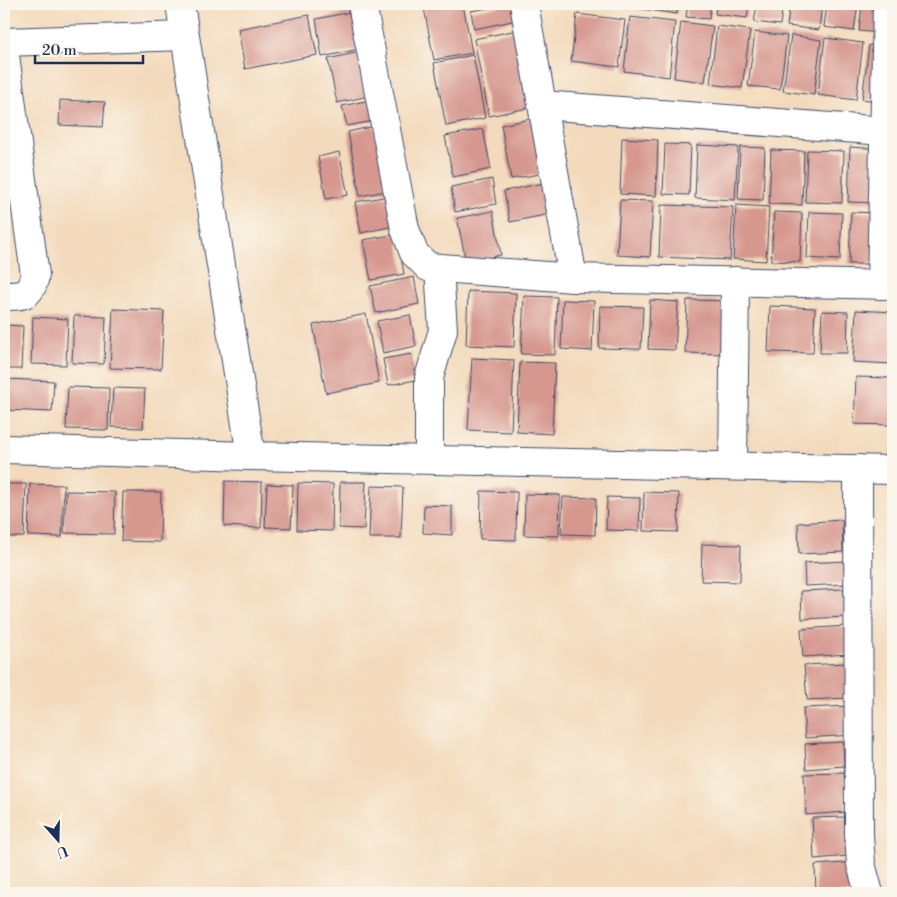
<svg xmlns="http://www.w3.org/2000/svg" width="897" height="897" viewBox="0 0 897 897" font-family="'Libre Bodoni',serif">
<rect width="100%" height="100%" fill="#fbf7ec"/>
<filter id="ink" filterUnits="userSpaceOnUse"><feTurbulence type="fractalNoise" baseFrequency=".02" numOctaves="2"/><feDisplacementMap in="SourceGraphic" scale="10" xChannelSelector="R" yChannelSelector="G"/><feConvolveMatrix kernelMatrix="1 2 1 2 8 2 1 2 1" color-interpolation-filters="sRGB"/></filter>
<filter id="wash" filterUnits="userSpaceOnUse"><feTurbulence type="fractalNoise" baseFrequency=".0096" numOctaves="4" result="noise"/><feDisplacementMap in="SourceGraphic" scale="20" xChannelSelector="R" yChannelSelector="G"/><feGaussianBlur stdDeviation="1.12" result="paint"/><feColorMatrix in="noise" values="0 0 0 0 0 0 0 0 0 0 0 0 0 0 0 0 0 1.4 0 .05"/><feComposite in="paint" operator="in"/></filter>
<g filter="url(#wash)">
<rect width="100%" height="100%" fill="#f3dabc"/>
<g id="blocks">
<g fill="#d6978e">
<path d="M446 4H463L472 53 434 60 424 8Z"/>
<path d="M511 4 522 19 474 29 471 11Z"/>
<path d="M599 4H626L625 8Z"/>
<path d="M636 4H678L677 14 636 8Z"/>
<path d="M688 4H711L709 19 686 17Z"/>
<path d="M716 4H749L747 18 715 14Z"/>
<path d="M757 4H783L780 25 754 22Z"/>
<path d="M790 4H822L819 30 787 26Z"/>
<path d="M827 4H858L854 31 824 27Z"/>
<path d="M862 4H882L879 33 859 31Z"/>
<path d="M356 11 364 48 322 57 316 19Z"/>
<path d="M577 14 625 20 619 67 571 61Z"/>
<path d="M309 15 317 55 245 69 238 29Z"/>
<path d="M630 17 675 22 669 77 624 71Z"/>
<path d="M681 22 713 26 705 82 674 78Z"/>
<path d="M717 26 750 30 742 88 710 84Z"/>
<path d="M522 29 538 106 489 116 474 39Z"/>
<path d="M755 32 787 36 780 89 748 86Z"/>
<path d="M791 35 821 40 814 95 783 91Z"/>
<path d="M825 38 863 43 856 100 818 95Z"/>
<path d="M869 45 883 47 876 101 862 99Z"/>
<path d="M364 51 373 95 337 103 328 59Z"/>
<path d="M473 55 485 118 446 126 434 63Z"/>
<path d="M375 99 379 120 347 126 342 106Z"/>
<path d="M60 100 105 102 103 127 59 125Z"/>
<path d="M535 118 546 173 511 179 501 125Z"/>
<path d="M374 126 386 191 360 196 348 132Z"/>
<path d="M483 129 491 169 453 177 445 136Z"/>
<path d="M622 138 658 140 656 196 620 194Z"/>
<path d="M665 144 691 145 689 195 663 194Z"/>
<path d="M697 145 738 147 735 200 695 198Z"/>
<path d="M740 147 765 148 763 200 738 199Z"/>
<path d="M850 147 880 149 878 203 848 202Z"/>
<path d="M771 150 804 151 802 205 769 204Z"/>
<path d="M807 150 844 151 842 203 805 202Z"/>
<path d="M339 152 348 195 326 199 318 157Z"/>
<path d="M492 179 496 204 455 212 451 187Z"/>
<path d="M549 182 555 213 510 222 504 191Z"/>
<path d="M389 196 394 226 361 233 355 202Z"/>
<path d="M620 200 653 201 650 257 617 255Z"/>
<path d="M661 205 733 207 730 260 659 257Z"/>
<path d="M736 205 769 207 766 261 733 259Z"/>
<path d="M493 211 501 255 466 262 457 218Z"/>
<path d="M774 212 802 213 800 262 771 261Z"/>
<path d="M809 212 842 213 840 260 807 258Z"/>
<path d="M851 212 877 213 874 264H849Z"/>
<path d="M397 234 404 274 371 280 363 240Z"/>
<path d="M414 277 419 304 376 313 370 286Z"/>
<path d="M468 291 516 293 514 347 466 345Z"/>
<path d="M524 296 557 297 555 355 521 354Z"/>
<path d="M563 300 594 301 592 351 561 349Z"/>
<path d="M650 300 678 302 675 350 648 349Z"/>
<path d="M687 300 730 301 727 354 685 353Z"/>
<path d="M600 306 643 307 641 349 599 348Z"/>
<path d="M770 306 815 308 813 353 768 352Z"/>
<path d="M113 309 164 311 161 369 110 368Z"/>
<path d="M856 310 893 312V364L853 362Z"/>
<path d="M822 311 848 312 847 353H820Z"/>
<path d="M366 314 379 383 326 393 313 325Z"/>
<path d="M410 315 416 346 383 353 377 321Z"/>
<path d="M74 316 106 317 104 364 72 363Z"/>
<path d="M33 317 68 319 66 365 31 364Z"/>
<path d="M4 325 23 326 21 369H4Z"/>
<path d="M411 354 416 380 388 385 383 359Z"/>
<path d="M472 358 514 360 511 432 468 430Z"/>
<path d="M520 362 555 363 552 434 517 432Z"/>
<path d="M856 377 893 378 892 425 854 424Z"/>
<path d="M4 379 54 381 52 412 4 410Z"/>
<path d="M68 387 109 388 108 430 66 429Z"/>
<path d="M113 388 145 389 143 428 111 427Z"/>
<path d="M225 481 262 482 261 528 224 526Z"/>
<path d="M340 482H366L364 529 339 528Z"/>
<path d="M298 483 333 484 332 531 297 530Z"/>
<path d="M4 484H26L24 537H4Z"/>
<path d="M30 484 64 485 62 537 28 536Z"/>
<path d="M267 484 293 485 291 528 265 527Z"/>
<path d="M371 486 403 487 401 538H369Z"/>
<path d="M66 491 115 492 114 534 64 533Z"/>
<path d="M481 491 517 492 516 540 480 539Z"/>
<path d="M123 492H161L160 542 121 541Z"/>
<path d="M644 492 679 493 678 532 643 531Z"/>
<path d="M525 494 560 495 559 536 524 535Z"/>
<path d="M563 497 596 498 595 535 561 534Z"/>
<path d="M607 497 640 498 639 531 606 530Z"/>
<path d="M424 505 452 506V535L423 533Z"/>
<path d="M842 520 843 552 799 554 798 523Z"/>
<path d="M702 544 741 545 740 582 701 581Z"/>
<path d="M847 561 848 584 805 586 804 563Z"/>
<path d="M844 589 845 617 802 619 801 591Z"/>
<path d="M848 626 849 654 803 657 801 629Z"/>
<path d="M847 663 849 698 807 700 804 665Z"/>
<path d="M852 706 853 735 805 738 803 708Z"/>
<path d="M843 742 844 766 806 769 805 744Z"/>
<path d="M844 773 846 812 806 815 804 774Z"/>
<path d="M846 817 848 856 814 859 812 818Z"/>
<path d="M857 862 858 893H816L815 865Z"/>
</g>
</g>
</g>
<g filter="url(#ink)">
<use href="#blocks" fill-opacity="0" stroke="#3b496c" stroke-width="1"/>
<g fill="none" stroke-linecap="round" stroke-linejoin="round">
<g stroke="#3b496c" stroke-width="30">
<g id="minor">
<path d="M180 4 251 456 893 470"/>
<path d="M362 4 405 229 414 253 428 267 573 278 893 285"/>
<path d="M524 4 573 278"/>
<path d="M4 42 185 36"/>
<path d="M4 48 35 275C32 296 23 296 4 296"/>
<path d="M542 105 884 131"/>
<path d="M881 285 887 4"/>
<path d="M4 449 251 456"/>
<path d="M429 459V378L443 330 439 268"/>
<path d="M733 466 735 281"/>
<path d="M858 469 859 835 861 864 869 893"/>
</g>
</g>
<use href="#minor" stroke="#fff" stroke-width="28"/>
</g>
</g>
<rect width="897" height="897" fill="none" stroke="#fbf7ec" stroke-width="20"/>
<g transform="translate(58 840) rotate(160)" stroke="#fbf7ec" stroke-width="4" paint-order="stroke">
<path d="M0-4L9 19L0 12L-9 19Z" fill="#1b2f5e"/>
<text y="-8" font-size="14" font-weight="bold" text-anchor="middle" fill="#1b2f5e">U</text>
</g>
<path d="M35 55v8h108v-8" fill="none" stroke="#1b2f5e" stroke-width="2.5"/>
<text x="42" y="55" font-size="15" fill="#1b2f5e" stroke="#fbf7ec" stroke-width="4" paint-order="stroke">20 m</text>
</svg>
